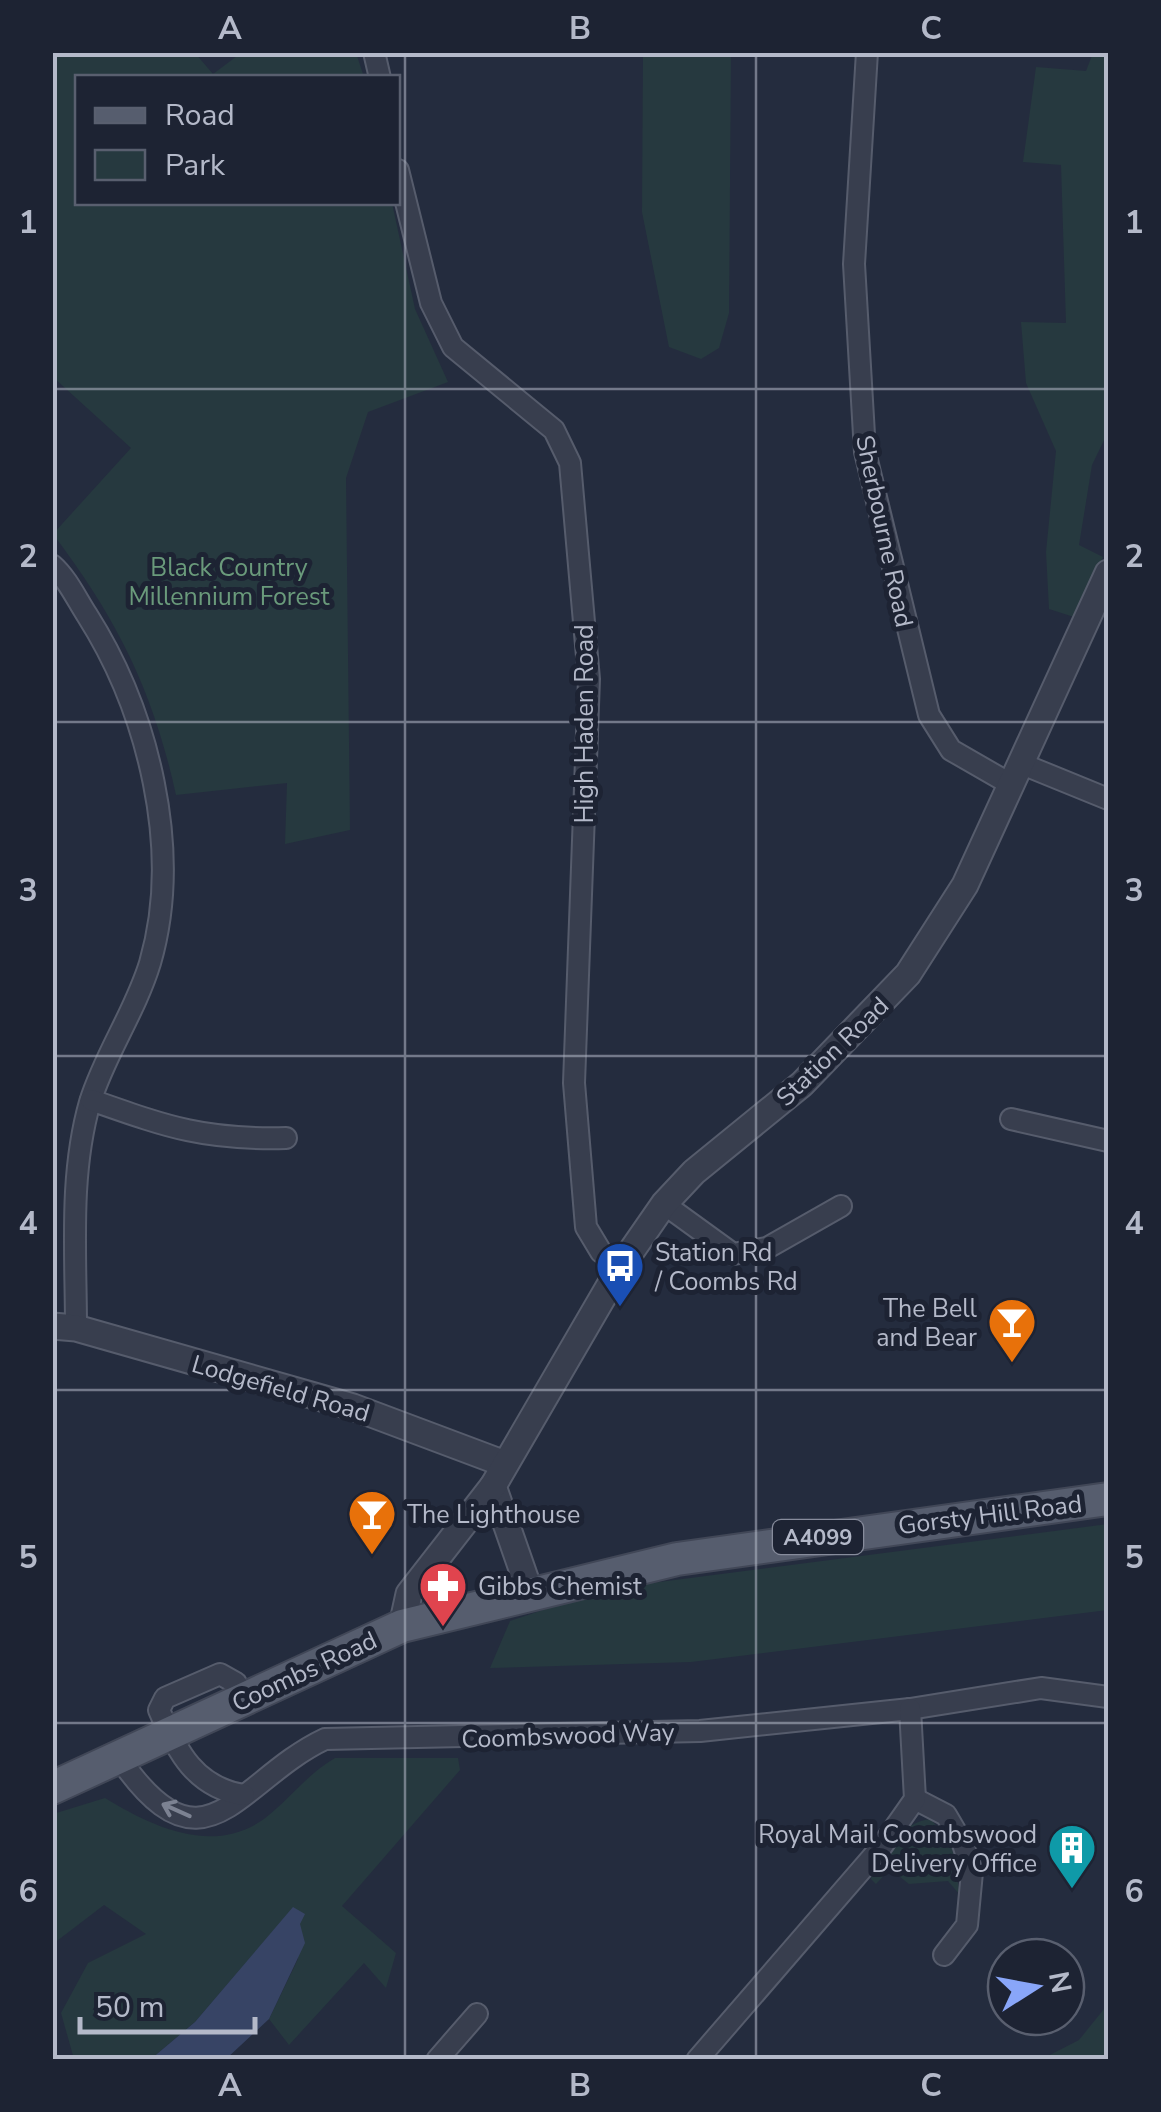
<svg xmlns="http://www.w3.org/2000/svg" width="1161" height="2112" viewBox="0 0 1161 2112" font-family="'Nunito Sans',sans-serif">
<rect width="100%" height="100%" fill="#242c3e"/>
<g fill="#26393f">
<path d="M53 52 195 53 213 74 241 53H356L364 77 78 78V202L392 203 415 309 448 382 368 412 346 478 350 830 285 844 287 783 176 795C153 690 117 619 53 534L131 448 53 377Z"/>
<path d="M643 53H731L729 313 719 348 701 359 669 347 642 212Z"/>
<path d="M1093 53H1108V432L1092 465 1079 545 1103 557 1077 618 1049 609 1046 552 1056 451 1026 383 1021 322 1066 323 1061 165 1023 162 1036 67 1086 71Z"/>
<path d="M1108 1524V1610L691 1662 490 1668 510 1621 605 1589Z"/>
<path d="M335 1758H458L460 1770 342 1906 396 1953 386 1988 364 1963 289 2045 269 2019 298 1959 293 1908 195 2022 151 2059H74L61 2013 88 1963 146 1934 104 1905 53 1944V1814L105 1798C151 1826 212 1856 264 1819 289 1800 307 1774 335 1758Z"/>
<path d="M931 1819 952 1847 960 1895 948 1881 909 1884 890 1869 876 1884 871 1879C874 1853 905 1821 931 1819Z"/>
<path d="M1108 2004V2059H1042L1079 2040Z"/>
</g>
<path fill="#374465" d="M293 1907 305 1914 300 1924 305 1943 269 2019 226 2059H151L195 2022Z"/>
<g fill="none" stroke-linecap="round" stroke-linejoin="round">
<g stroke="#565c6c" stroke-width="24">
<g id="minor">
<path d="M374 52 380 78"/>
<path d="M867 52 854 264 865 452 929 715 951 750 1012 785"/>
<path d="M398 170 431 303 453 347 554 430 570 463 589 679 574 1083 586 1227 601 1252 621 1266"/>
<path d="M52 565C67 578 76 598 87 615 148 711 183 850 150 963 135 1012 105 1054 90 1102 69 1175 76 1254 76 1328"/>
<path d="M1022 764 1108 799"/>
<path d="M91 1100C168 1127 203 1140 286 1138"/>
<path d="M1011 1119 1108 1141"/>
<path d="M664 1204 733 1254 767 1248 841 1206"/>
<path d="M120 1759C205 1882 238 1780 325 1739L700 1731 910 1709 1041 1688 1108 1697"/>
<path d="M244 1795C196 1788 177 1752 159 1710L165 1698 220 1674 236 1683 244 1700"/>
<path d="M915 1799 946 1815 963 1844 972 1872 967 1925 944 1955"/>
<path d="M437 2060 477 2014"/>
<path d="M697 2060 882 1846 915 1799 910 1709"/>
</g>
</g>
<g stroke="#565c6c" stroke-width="29">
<g id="tertiary">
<path d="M52 1326 76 1328 353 1407 505 1464"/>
<path d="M493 1486 531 1595"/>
<path d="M402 1626 409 1594 493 1486 621 1266 664 1204 694 1172 802 1084 908 974 965 885 1108 573"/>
</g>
</g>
<g stroke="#414757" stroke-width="36">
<path id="primary" d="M52 1788 402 1626 677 1559 1108 1499"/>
</g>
<use href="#minor" stroke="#383e4e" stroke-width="20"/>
<use href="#tertiary" stroke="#383e4e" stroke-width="25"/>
<use href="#primary" stroke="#565d6e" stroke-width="32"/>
</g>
<defs><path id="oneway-shaft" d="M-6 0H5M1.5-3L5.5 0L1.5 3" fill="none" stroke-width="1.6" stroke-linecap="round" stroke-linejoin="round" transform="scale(2.5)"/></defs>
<use stroke="#7c8292" href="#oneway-shaft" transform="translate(176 1810) rotate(-156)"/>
<path fill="none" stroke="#b4b9c9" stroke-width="2.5" stroke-opacity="0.55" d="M405 52V2060M756 52V2060M52 389H1108M52 722H1108M52 1056H1108M52 1390H1108M52 1723H1108"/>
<defs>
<g id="bus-pin" transform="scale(2.5)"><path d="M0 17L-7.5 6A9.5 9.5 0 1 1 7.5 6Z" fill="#1a4fb4" stroke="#1d2333"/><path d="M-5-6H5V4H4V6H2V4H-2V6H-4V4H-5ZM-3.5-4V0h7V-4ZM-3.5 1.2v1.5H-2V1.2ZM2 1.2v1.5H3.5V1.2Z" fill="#fff"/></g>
<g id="bar-pin" transform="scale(2.5)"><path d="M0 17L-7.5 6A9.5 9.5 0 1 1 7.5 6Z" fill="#e8710a" stroke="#1d2333"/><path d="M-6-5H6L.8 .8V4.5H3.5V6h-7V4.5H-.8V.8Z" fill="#fff"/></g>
<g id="pharmacy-pin" transform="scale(2.5)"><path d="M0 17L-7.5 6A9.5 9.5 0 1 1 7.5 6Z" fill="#e0444e" stroke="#1d2333"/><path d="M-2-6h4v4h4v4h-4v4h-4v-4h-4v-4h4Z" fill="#fff"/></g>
<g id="building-pin" transform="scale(2.5)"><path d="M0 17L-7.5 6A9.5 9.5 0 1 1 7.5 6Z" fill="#0f9aa8" stroke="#1d2333"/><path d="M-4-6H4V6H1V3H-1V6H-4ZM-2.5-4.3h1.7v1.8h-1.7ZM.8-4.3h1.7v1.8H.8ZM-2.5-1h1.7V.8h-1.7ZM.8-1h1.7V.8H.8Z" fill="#fff"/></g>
</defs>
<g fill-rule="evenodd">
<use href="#bus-pin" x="620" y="1266"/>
<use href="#bar-pin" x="1012" y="1322"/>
<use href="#bar-pin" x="372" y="1514"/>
<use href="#pharmacy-pin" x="443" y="1586"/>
<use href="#building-pin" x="1072" y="1848"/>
</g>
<g text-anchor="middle" stroke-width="10" stroke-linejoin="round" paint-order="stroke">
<rect fill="#1d2333" stroke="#878c9c" stroke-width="2.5" x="773" y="1520" width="90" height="34" rx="8"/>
<g font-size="22" font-weight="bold" fill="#b4b9c9">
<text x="818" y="1545">A4099</text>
</g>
<g font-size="25" fill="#b4b9c9" stroke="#1d2333">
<text transform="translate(885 531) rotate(78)" y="9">Sherbourne Road</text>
<text transform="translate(584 724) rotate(-90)" y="9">High Haden Road</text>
<text transform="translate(832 1051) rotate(-44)" y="9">Station Road</text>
<text transform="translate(281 1388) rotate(16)" y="9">Lodgefield Road</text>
<text transform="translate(990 1514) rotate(-7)" y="9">Gorsty Hill Road</text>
<text transform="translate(304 1671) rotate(-25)" y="9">Coombs Road</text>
<text transform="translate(568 1735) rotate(-2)" y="9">Coombswood Way</text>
</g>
<g font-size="25" fill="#6a9a7b" stroke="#1d2333">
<text x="229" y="576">Black Country<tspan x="229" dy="29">Millennium Forest</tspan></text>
</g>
<g font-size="25" fill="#b4b9c9" stroke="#1d2333" text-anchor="start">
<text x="655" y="1261">Station Rd<tspan x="655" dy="29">/ Coombs Rd</tspan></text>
<text x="977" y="1317" text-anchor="end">The Bell<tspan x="977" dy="29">and Bear</tspan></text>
<text x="407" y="1523">The Lighthouse</text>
<text x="478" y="1595">Gibbs Chemist</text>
<text x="1037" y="1843" text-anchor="end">Royal Mail Coombswood<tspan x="1037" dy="29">Delivery Office</tspan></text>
</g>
</g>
<rect width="1161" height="2112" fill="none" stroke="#1d2333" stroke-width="110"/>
<rect x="75" y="75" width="325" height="130" fill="#1d2333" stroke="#595f6f" stroke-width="2.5"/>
<rect x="95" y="108" width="50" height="15" fill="#565d6e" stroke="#595f6f" stroke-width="2.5"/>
<text x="165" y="125" font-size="30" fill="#b4b9c9">Road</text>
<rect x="95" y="150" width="50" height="30" fill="#26393f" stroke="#595f6f" stroke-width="2.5"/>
<text x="165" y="175" font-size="30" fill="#b4b9c9">Park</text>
<g transform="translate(1036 1987) rotate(79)"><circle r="48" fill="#1d2333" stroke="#595f6f" stroke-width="2.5"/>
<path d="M0-8L18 38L0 25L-18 38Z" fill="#89a6f9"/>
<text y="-15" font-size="28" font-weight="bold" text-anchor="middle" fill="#b4b9c9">N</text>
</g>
<path d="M80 2017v15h175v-15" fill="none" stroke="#b4b9c9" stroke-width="5"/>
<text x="95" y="2017" font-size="30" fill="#b4b9c9" stroke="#1d2333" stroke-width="8" paint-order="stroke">50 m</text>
<rect x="55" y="55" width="1051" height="2002" fill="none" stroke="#b4b9c9" stroke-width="4"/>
<g font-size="32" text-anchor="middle" font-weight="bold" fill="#b4b9c9">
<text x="230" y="39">A</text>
<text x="580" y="39">B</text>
<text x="931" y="39">C</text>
<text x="28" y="233">1</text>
<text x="1134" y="233">1</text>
<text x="28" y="567">2</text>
<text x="1134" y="567">2</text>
<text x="28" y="901">3</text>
<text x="1134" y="901">3</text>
<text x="28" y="1234">4</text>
<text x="1134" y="1234">4</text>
<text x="28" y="1568">5</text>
<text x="1134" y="1568">5</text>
<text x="28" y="1902">6</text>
<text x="1134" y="1902">6</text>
<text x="230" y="2096">A</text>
<text x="580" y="2096">B</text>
<text x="931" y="2096">C</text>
</g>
</svg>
